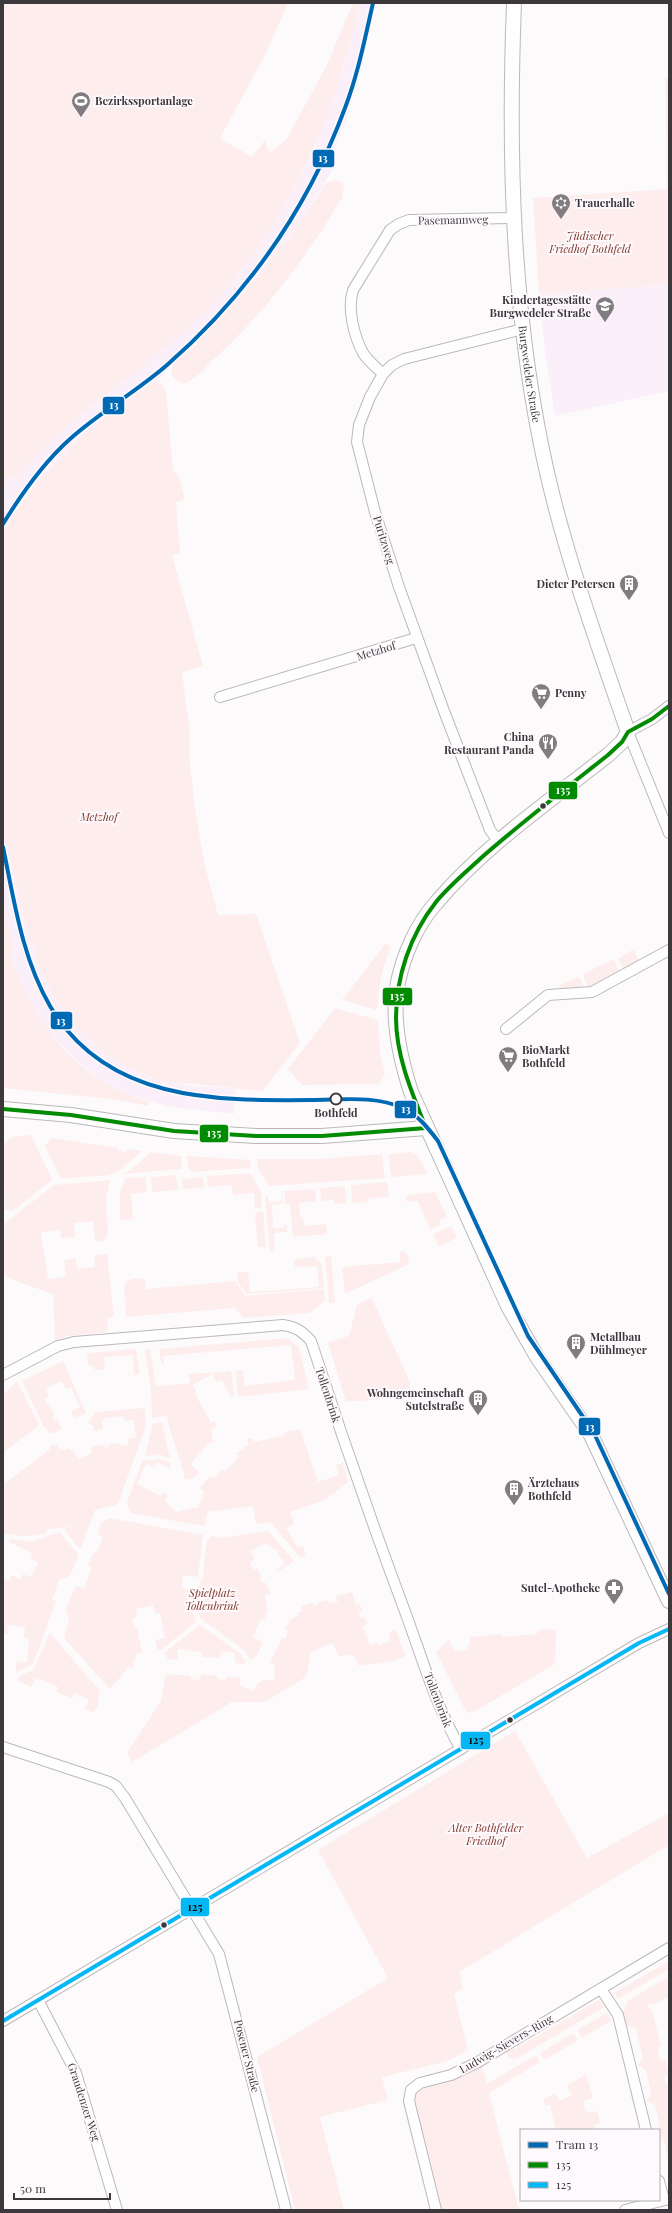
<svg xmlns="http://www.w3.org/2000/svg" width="672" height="2213" viewBox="0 0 672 2213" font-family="'Playfair Display',serif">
<rect width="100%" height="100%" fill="#fdfafc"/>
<g fill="#fbf0f9">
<path d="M360 3H376L361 72 344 126 327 165 333 169 301 221 257 280 206 334 162 373 164 375 108 416 54 462 24 499 3 535V487L10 477 16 478 31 459 62 429 149 362 148 360 204 312 243 269 285 205 314 149 345 64Z"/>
<path d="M669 285V391L555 416 545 352 539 294Z"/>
<path d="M3 827 36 958 54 997 70 1020 90 1041 112 1058 151 1078 193 1086 235 1088 234 1114 170 1107 125 1093 100 1079 77 1061 47 1030 25 994 10 954 14 950 3 906Z"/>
</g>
<g fill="#fdeeed">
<path d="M3 3H288L265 55 220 138 252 157 265 140 267 149 270 152 286 140 327 65 353 3H360C330 140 265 277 148 360L149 362C102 398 54 431 16 478L10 477 3 487Z"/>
<path d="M665 78H669V285L539 294 533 198 667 189Z"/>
<path d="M334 180 342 182 344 186 342 198C306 258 264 314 211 362 203 370 194 382 182 384L171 375 172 365C232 312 283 252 325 184Z"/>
<path d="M158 380 166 390 173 470 179 477 185 499 176 502 180 553 172 555 203 666 182 672 189 725 190 765 196 816 205 866 218 915 256 914 300 1043 263 1091 236 1089 235 1096V1088L160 1081 125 1066 101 1050 70 1021 54 997 41 971 25 921 3 827V535C30 483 69 445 115 410 129 400 143 388 158 380Z"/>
<path d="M3 906 14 950 10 954C31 1020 78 1083 149 1101V1106L119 1100 3 1088Z"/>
<path d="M386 943 390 947 381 977 377 1010 342 1000Z"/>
<path d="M632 950H634L639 961 625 970 623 969 618 959Z"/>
<path d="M612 960H615L619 973 591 987 587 986 583 974Z"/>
<path d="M577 977 580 978 584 987 582 991H560L559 986Z"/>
<path d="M335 1008 378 1020 380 1054 385 1074 379 1084 302 1085 288 1069Z"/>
<path d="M31 1135 52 1180 13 1211 5 1210 3 1145 12 1137Z"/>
<path d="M51 1138 119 1148 118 1151 126 1152 127 1149 142 1151 120 1170 109 1175 61 1179 45 1146Z"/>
<path d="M151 1152 181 1156 182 1169 122 1174 131 1170Z"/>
<path d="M411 1152C420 1156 423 1165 427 1174L391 1177 389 1154Z"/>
<path d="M382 1154 385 1178 269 1186 258 1168 257 1159H319Z"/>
<path d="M187 1156 251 1160 250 1168 193 1172 188 1167Z"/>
<path d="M250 1173 261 1192 262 1207 255 1208 254 1193 233 1195 232 1185 208 1187 207 1176Z"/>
<path d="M176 1175 178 1190 152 1192 151 1177Z"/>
<path d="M146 1177 147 1192 131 1194 133 1219 120 1221V1194L125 1178Z"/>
<path d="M203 1177 204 1188 183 1189 182 1179Z"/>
<path d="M110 1180 106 1200 108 1234 103 1241 95 1242 93 1221 74 1223 75 1237 61 1238 60 1230 41 1232 48 1279 66 1277 64 1260 76 1258 77 1269 95 1267 94 1255 107 1254 114 1317 107 1318 108 1332 66 1336 55 1342 53 1294 10 1279 3 1272 5 1223 54 1185Z"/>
<path d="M387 1182 389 1197 369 1198V1202L352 1203 351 1185Z"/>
<path d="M345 1186 347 1203 334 1204V1200L321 1201 320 1188Z"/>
<path d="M315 1189 316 1201 299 1203 300 1217H303L304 1226 326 1224 327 1234 293 1237 290 1204H285L284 1191Z"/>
<path d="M281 1192 283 1203 272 1205 273 1228H284V1225H287V1232L274 1233 275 1251H270L265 1197 268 1196 269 1203 281 1201Z"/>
<path d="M435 1192 447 1217 439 1220 441 1225 430 1229 418 1201 407 1202 406 1195Z"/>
<path d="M263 1212 266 1247H258L255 1213Z"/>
<path d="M451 1226 457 1238 438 1246 433 1234Z"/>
<path d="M403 1251 408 1256 409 1264 345 1294 342 1267 400 1262V1252Z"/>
<path d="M331 1256 335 1303H329L325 1257Z"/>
<path d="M314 1257 322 1264 324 1288 247 1294 238 1283 237 1272H248L250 1292 319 1287 317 1266 295 1267 294 1259Z"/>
<path d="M145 1278 146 1289 235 1281 246 1296 324 1289 325 1301 309 1313 244 1318 234 1308 126 1317 124 1287 126 1282 132 1279Z"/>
<path d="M371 1297 410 1382V1397L346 1402 328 1342 349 1336 357 1305Z"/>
<path d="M287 1338 299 1347 309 1389 238 1397 236 1371 243 1370 245 1386 295 1380 291 1345 163 1356 164 1365 161 1362 159 1349Z"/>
<path d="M136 1349 140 1374 134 1375 133 1355 104 1357 105 1370H95L92 1365H88L87 1353Z"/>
<path d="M145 1349H150L156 1386 190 1383 189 1374 231 1371 234 1396 231 1397 221 1379 217 1382 212 1374 193 1385 197 1393 195 1394 211 1423 214 1421 217 1426 211 1429 213 1443H209L190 1464 199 1472 194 1478 185 1480C181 1458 171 1438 167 1416L152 1418 151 1389Z"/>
<path d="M63 1361 86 1413 74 1418 71 1412 80 1407 71 1387 66 1389 62 1381 46 1388 49 1396 44 1399 55 1415 52 1416 54 1421 57 1419 62 1429 50 1434 43 1425 22 1381Z"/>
<path d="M17 1381 39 1425 3 1453V1395Z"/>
<path d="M145 1408 146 1425 118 1504 95 1510 80 1550 64 1529 82 1522 64 1528 47 1529 46 1533C31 1537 19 1537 4 1533L3 1485 50 1449V1445H57L58 1448 66 1450 67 1448 75 1452 74 1454 80 1459 92 1453 91 1446 104 1445 105 1448 109 1447V1444L119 1443 120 1446 128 1445V1439L136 1438 134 1420 125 1421 124 1416 102 1419 103 1429 94 1431 93 1426 88 1423 95 1412Z"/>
<path d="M162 1422 170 1459 159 1454 148 1456 145 1455 153 1424Z"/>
<path d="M300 1429 318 1482 339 1475 336 1465 343 1463 348 1482 325 1500 290 1512 294 1524 286 1528 298 1548 303 1547 306 1556 300 1557 270 1522 256 1524 253 1506 208 1512 204 1526 130 1513 127 1502 143 1460C155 1462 155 1456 170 1462L171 1469 157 1462 154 1468 146 1464 137 1484 161 1496 163 1492 168 1495 165 1501 176 1512 198 1507 203 1498 201 1496 205 1493 200 1488 210 1476 214 1479 222 1470 225 1472 239 1456 236 1453 244 1449 243 1447 248 1446 247 1439 253 1438 254 1442 285 1435V1432Z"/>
<path d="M110 1518 203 1535 198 1577 183 1575 182 1588 188 1590 190 1596 188 1599 196 1622 161 1650 157 1649 155 1640 165 1638 160 1613 155 1614 153 1605 136 1609 137 1617 132 1619 134 1627H137L142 1652 135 1654 136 1659 134 1660 133 1668 129 1667 110 1689 64 1638 69 1620 66 1609 76 1586 84 1588 92 1567 88 1566 93 1553H96L103 1538 98 1533 101 1522Z"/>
<path d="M268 1531 294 1561 277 1572 276 1570 285 1564 275 1548 273 1549 266 1543 250 1551 255 1559 250 1562 254 1570 257 1568 262 1577 260 1579 262 1583 265 1582 271 1593 265 1596 268 1610 264 1620 261 1619 253 1637 263 1642 257 1656 250 1660 245 1651 200 1618 194 1599 203 1576 207 1540 212 1536 220 1538Z"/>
<path d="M59 1532 79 1555 70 1576 59 1580 52 1600 56 1601 33 1664 15 1673 17 1661 27 1662 29 1638 24 1637 25 1627 8 1625 7 1634H3V1578L10 1581 12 1575 20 1579 23 1574 31 1577 38 1562 30 1558 32 1553 9 1542 11 1539 32 1542Z"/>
<path d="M352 1592 356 1605 360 1604 362 1611 358 1612 361 1618 364 1617 367 1624 363 1626 370 1645 378 1642 379 1645 391 1641 389 1632 396 1630 405 1656 393 1661 359 1666 354 1655 339 1656 333 1643 311 1652 306 1677 265 1702H232L132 1762 127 1753 161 1701 166 1674 191 1676V1679L200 1680 201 1674 217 1676V1679L226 1680 227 1677 241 1678 240 1685 253 1691 258 1683 265 1679 266 1681 274 1679 275 1665 270 1663 282 1638 285 1639 288 1631 285 1630 290 1620 298 1616 297 1613 302 1612 301 1606 313 1603 314 1606 318 1605V1602L328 1600 329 1603 338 1602 336 1596Z"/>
<path d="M200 1625 241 1654 246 1662 243 1664 235 1663V1653L221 1652 220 1658 202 1657V1652L178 1649 177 1660 168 1659 164 1653Z"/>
<path d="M556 1629 555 1664 472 1713 466 1712 436 1652 449 1639 454 1651 467 1650 471 1637 500 1634 503 1637 537 1634 538 1630Z"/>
<path d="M50 1633 100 1691 98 1705 93 1712 85 1709 89 1700 75 1693 72 1699 56 1692 58 1687 36 1678 31 1687 20 1682 18 1677 34 1669Z"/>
<path d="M515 1731 587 1858 669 1813V1845L459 1972 463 1989 454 1994 468 2050 448 2061 382 2077 388 2100 320 2117 344 2210H295L257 2057 388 1978 318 1850Z"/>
<path d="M669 1961V1969L618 1999 614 1993Z"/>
<path d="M666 1978 669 1984V1996L654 2005 649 2003 647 2007 652 2010 661 2046 657 2047 660 2060 665 2059 669 2076 664 2077 669 2090V2168L664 2140 659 2138 660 2130 655 2105 647 2101 651 2094 646 2070 637 2065 643 2058 636 2029 626 2026 622 2013 628 2001Z"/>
<path d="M599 2000 604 2007 516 2059 510 2058 505 2051 510 2048 515 2049Z"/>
<path d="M607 2013 611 2021 582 2038 577 2030Z"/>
<path d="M573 2033 578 2040 544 2060 540 2053Z"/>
<path d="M536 2055 540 2062 489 2093 519 2210H441L413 2103 416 2093 424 2087 467 2074 482 2065 487 2084Z"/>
<path d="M586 2074 593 2098 583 2101 586 2113 597 2111 600 2123 594 2125 596 2130H556L550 2105 546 2106 543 2100 555 2093 560 2101 572 2095 567 2086Z"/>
</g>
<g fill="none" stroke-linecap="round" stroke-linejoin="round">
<g stroke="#bbb8ba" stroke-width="12">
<g id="street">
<path d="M383 374C377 368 368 361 363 353 354 336 347 309 353 290L390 230 399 224 409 220 515 218"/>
<path d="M220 697 416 638"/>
<path d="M669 706 652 719 628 732 669 833"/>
<path d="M499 842 490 830 444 711 399 587 375 512 357 442 359 425 370 397 383 374 392 365 404 359 523 329"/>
<path d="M506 1029 548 995 592 992 669 950"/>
<path d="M3 1375 58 1346 74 1342 283 1325C296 1327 302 1331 311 1341 341 1434 373 1526 407 1617 423 1661 437 1709 461 1749"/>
<path d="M3 1747 109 1782 116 1786 125 1798 219 1954 286 2210"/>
<path d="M601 1989 618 2015 646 2130"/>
<path d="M38 2000 76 2073 117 2210"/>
<path d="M3 2021 639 1643 669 1629"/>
<path d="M659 2181 664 2200"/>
<path d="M436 2210 409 2101 411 2090 420 2083 451 2075 478 2062 669 1948"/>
<path d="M625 2210 669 2199"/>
</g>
</g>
<g stroke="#bbb8ba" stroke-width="16">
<g id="secondary">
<path id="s1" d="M514 3C508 158 512 316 546 468 566 557 598 645 628 732L622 742 608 755C550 801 484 846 436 903 417 924 404 954 398 982 391 1017 400 1058 411 1092L508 1306 537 1357 591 1435 669 1601"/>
<path d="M3 1109 71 1115 174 1131 256 1136H322L426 1128"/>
</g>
</g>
<use href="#street" stroke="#fffeff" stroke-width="10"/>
<use href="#secondary" stroke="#fffeff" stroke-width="14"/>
<g stroke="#fef9fd" stroke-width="7">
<g id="bus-1">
<path d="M3 1109 71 1115 174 1131 256 1136H322L426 1128"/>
<path d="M426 1128C412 1093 396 1056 396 1018 396 977 410 935 436 902 449 886 466 872 481 858 522 822 565 789 608 755L622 742 628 732 652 719 669 706"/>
</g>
</g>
<g stroke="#fef9fd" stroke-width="7">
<path id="bus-2" d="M3 2021 639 1643 669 1629"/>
</g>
<use href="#bus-1" stroke="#008b00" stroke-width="4"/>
<use href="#bus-2" stroke="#03b8f5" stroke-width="4"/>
<g stroke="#fef9fd" stroke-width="7">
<g id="tram-1">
<path d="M3 524C22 493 43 463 70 439 100 412 136 392 167 365 247 295 308 208 345 108 358 74 365 38 373 3"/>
<path d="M3 847C14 900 22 958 50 1006 106 1101 213 1101 311 1100 341 1100 374 1095 403 1108 418 1115 428 1128 438 1141L528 1336 594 1433 669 1594"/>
</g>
</g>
<use href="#tram-1" stroke="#0069b4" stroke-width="4"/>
</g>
<defs>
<g id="stadium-pin" transform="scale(1)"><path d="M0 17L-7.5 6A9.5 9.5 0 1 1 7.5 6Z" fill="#807c7f" stroke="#fef9fd"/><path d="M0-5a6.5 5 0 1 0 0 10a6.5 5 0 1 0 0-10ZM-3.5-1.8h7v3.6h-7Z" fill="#fff"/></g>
<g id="synagogue-pin" transform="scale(1)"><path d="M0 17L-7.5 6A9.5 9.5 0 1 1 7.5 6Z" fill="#807c7f" stroke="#fef9fd"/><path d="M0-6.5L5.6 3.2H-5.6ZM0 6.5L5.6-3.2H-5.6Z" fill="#fff"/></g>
<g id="school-pin" transform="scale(1)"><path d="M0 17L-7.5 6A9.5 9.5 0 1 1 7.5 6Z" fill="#807c7f" stroke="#fef9fd"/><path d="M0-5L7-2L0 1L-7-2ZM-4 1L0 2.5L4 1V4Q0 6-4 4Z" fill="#fff"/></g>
<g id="building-pin" transform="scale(1)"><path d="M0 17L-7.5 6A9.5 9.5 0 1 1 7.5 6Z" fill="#807c7f" stroke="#fef9fd"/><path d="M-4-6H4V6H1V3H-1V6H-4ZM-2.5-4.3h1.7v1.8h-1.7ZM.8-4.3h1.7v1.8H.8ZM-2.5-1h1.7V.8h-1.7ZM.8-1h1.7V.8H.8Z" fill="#fff"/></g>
<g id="supermarket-pin" transform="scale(1)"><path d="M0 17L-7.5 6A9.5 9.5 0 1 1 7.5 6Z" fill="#807c7f" stroke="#fef9fd"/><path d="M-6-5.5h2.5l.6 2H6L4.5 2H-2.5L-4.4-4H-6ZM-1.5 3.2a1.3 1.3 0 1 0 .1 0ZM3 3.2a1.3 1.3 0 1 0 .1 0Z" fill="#fff"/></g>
<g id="restaurant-pin" transform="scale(1)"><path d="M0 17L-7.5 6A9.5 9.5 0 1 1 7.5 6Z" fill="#807c7f" stroke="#fef9fd"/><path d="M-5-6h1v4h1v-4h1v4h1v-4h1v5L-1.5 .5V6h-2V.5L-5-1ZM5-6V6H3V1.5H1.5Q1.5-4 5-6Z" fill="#fff"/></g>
<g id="pharmacy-pin" transform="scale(1)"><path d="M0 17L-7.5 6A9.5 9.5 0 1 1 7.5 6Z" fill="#807c7f" stroke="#fef9fd"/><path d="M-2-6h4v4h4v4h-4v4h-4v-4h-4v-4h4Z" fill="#fff"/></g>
</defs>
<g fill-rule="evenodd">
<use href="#stadium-pin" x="81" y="101"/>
<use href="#synagogue-pin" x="561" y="203"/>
<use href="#school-pin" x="605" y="306"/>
<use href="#building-pin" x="629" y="584"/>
<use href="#supermarket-pin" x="541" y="693"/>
<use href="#restaurant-pin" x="548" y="743"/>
<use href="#supermarket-pin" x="508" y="1056"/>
<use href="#building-pin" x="576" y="1343"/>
<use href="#building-pin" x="478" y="1399"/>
<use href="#building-pin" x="514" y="1489"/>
<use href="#pharmacy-pin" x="614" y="1588"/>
</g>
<g fill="#3d383c" stroke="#fef9fd" stroke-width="1.5">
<circle cx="543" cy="806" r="3.5"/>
<circle cx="510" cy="1720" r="3.5"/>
<circle cx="164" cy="1925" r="3.5"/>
</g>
<circle fill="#fef9fd" stroke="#3d383c" stroke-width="2" cx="336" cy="1099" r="5.5"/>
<g text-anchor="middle" stroke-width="4" stroke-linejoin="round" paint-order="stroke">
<g font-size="11" font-weight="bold" fill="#3d383c" stroke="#fef9fd" text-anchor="start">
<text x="95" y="105">Bezirkssportanlage</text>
<text x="575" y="207">Trauerhalle</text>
<text x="591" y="304" text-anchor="end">Kindertagesstätte<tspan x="591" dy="13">Burgwedeler Straße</tspan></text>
<text x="615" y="588" text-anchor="end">Dieter Petersen</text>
<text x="555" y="697">Penny</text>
<text x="534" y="741" text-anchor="end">China<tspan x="534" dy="13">Restaurant Panda</tspan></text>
<text x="522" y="1054">BioMarkt<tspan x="522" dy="13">Bothfeld</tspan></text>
<text x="590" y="1341">Metallbau<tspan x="590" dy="13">Dühlmeyer</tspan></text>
<text x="464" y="1397" text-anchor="end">Wohngemeinschaft<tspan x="464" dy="13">Sutelstraße</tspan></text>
<text x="528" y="1487">Ärztehaus<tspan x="528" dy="13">Bothfeld</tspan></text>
<text x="600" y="1592" text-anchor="end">Sutel-Apotheke</text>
</g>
<g font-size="11" fill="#3d383c" stroke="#fef9fd">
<text transform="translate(453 220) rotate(-1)" y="4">Pasemannweg</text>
<text dy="4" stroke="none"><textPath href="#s1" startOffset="372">Burgwedeler Straße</textPath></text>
<text transform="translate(384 540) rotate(73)" y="4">Puritzweg</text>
<text transform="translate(376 651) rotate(-17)" y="4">Metzhof</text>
<text transform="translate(328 1395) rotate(72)" y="4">Tollenbrink</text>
<text transform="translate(438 1700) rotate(69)" y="4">Tollenbrink</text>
<text transform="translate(506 2044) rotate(-30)" y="4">Ludwig-Sievers-Ring</text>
<text transform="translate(247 2056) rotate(76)" y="4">Posener Straße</text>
<text transform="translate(84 2102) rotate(72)" y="4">Graudenzer Weg</text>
</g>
<g font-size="11" font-style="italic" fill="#80392b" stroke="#fef9fd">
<text x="590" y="240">Jüdischer<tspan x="590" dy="13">Friedhof Bothfeld</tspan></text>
<text x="99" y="821">Metzhof</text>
<text x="212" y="1597">Spielplatz<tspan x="212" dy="13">Tollenbrink</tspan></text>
<text x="486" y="1832">Alter Bothfelder<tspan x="486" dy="13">Friedhof</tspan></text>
</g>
<g font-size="11" font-weight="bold" fill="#3d383c" stroke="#fef9fd">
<text x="336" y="1117">Bothfeld</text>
</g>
</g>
<g stroke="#fef9fd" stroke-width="1.5">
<rect x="312" y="149" width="23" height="19" rx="4" fill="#0069b4"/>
<rect x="102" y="396" width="23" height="19" rx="4" fill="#0069b4"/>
<rect x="548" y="781" width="30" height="19" rx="4" fill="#008b00"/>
<rect x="382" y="987" width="31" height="19" rx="4" fill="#008b00"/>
<rect x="50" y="1011" width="23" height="19" rx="4" fill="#0069b4"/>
<rect x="394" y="1100" width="23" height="19" rx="4" fill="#0069b4"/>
<rect x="199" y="1124" width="30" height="19" rx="4" fill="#008b00"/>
<rect x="578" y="1417" width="23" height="19" rx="4" fill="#0069b4"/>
<rect x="460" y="1731" width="31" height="19" rx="4" fill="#03b8f5"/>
<rect x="180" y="1897" width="30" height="20" rx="4" fill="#03b8f5"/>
</g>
<g font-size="11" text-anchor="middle" font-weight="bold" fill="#fff">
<text x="323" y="162">13</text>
<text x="114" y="409">13</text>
<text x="563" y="794">135</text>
<text x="397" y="1000">135</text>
<text x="61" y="1025">13</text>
<text x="406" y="1113">13</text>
<text x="214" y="1137">135</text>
<text x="590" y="1431">13</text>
</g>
<g font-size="11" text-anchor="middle" font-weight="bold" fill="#111">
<text x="476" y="1744">125</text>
<text x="195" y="1911">125</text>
</g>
<rect width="672" height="2213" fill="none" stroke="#3d383c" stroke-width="8"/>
<rect x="520" y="2129" width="140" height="72" fill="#fef9fd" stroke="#b1acb0"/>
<rect x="528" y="2142" width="20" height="6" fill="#0069b4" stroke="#b1acb0"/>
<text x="556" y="2149" font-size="12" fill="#3d383c">Tram 13</text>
<rect x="528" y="2162" width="20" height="6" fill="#008b00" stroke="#b1acb0"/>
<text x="556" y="2169" font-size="12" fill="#3d383c">135</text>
<rect x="528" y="2182" width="20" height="6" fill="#03b8f5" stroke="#b1acb0"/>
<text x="556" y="2189" font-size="12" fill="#3d383c">125</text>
<path d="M14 2193v6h96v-6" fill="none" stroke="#3d383c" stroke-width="2"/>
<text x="20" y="2193" font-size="12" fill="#3d383c" stroke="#fef9fd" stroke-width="3" paint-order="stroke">50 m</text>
</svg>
